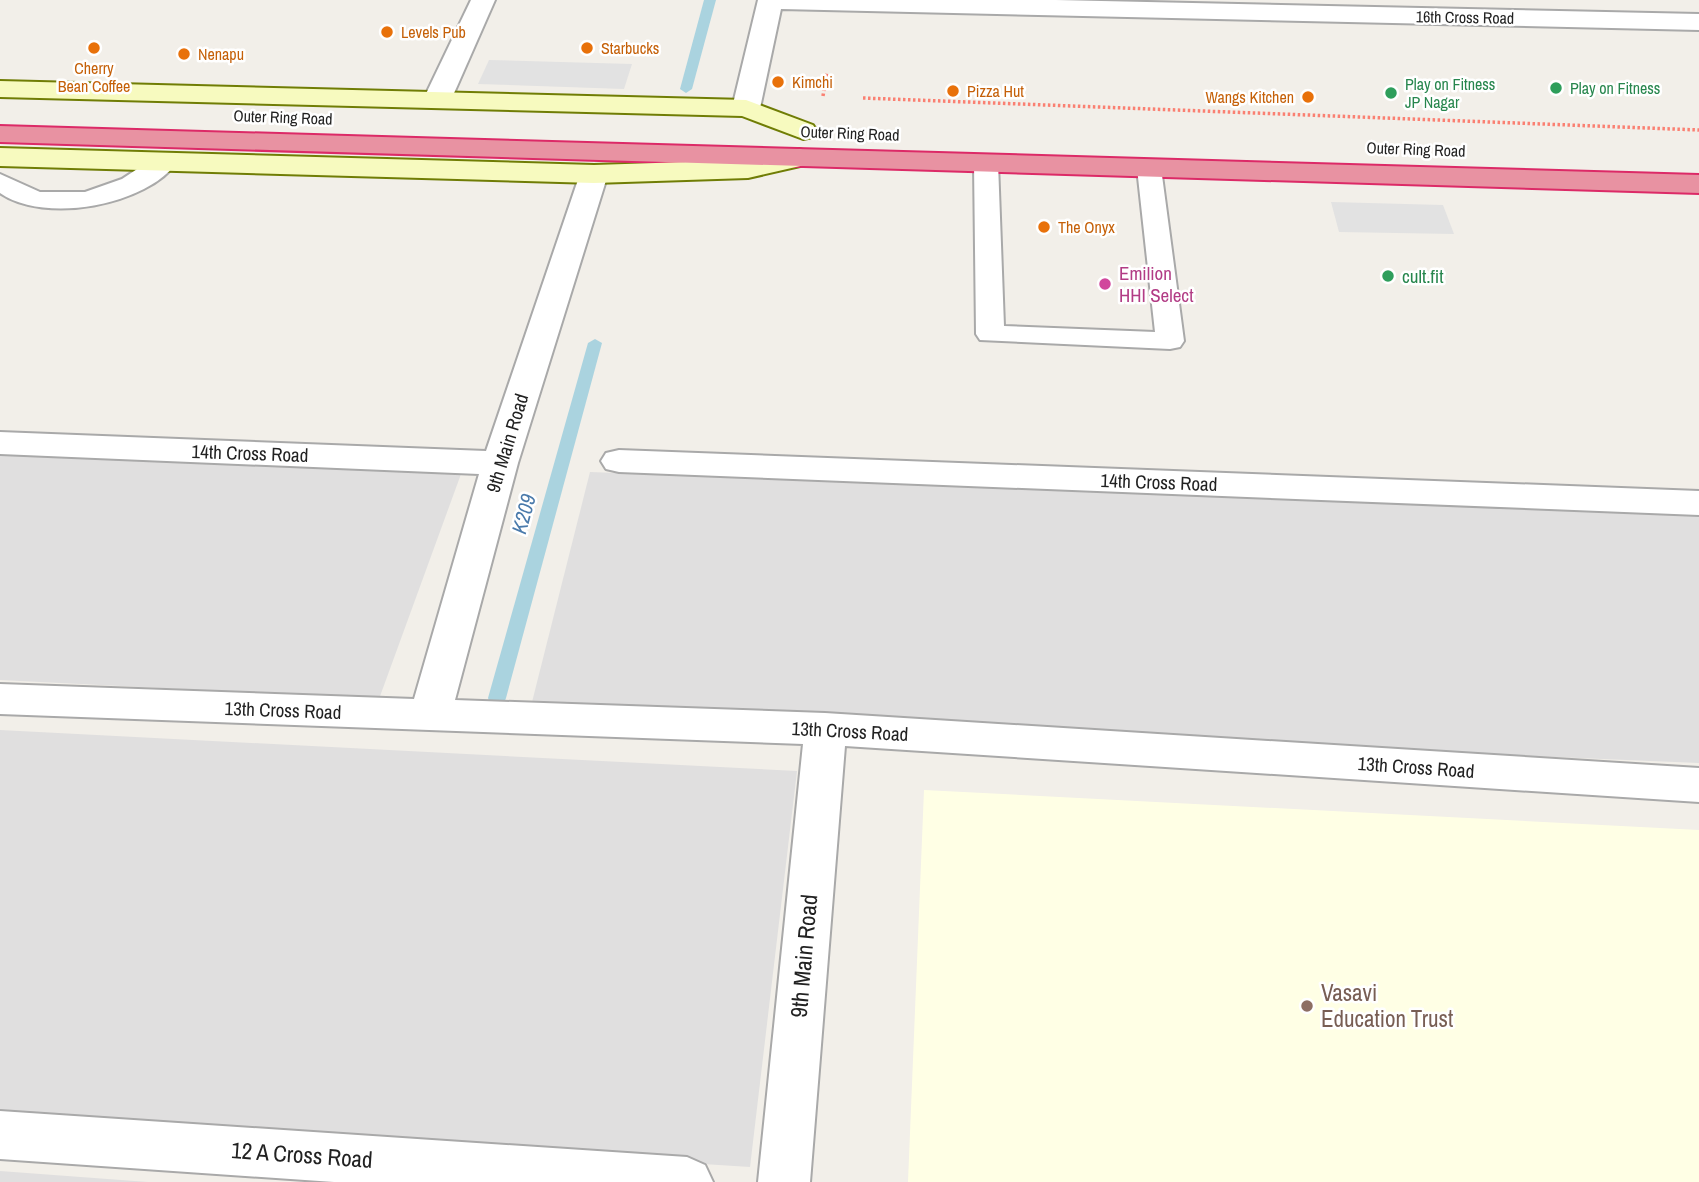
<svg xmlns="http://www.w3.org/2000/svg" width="1699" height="1182" viewBox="0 0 1699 1182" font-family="'Archivo Narrow',sans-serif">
<rect width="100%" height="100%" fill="#f2efe9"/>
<g fill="#e0dfdf">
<path d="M0 454 461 474 379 699 0 680Z"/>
<path d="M590 472 1699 513V763L529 714Z"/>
<path d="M0 730 797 771 750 1167 0 1119Z"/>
<path d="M0 1171 148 1182H0Z"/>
</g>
<path fill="#ffffe5" d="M924 790 1699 830V1182H908Z"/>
<g fill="#e2e2e2">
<path d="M489 60 632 64 624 89 478 84Z"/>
<path d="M1331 202 1443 205 1454 234 1339 232Z"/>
</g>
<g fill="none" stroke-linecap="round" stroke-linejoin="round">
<g fill="#aad3df" fill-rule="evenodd">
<path d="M704 0H716L692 89 686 93 680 89Z"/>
<path d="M595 339 602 343 506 698 504 703H490L488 698 588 343Z"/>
</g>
<g stroke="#a9a9a9" stroke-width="4">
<g id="lane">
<path d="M166 154 175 156 178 161C147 206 44 224 0 193V174L40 192H85L122 179 157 156Z"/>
<path d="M986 156 995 158 998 163 1004 326 1155 332 1137 168 1140 163 1149 161 1158 163 1161 168 1184 341 1180 347 1170 349 980 340 976 334 974 163 977 158Z"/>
</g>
</g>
<g stroke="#a9a9a9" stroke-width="4">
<g id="street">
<path d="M471 0H495L451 100 447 106 437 108 427 106 423 100Z"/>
<path d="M758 0H1056L1699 14V30L781 9 760 108 756 114 746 116 736 114 732 108Z"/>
<path d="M594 165 604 168 608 174 518 463 455 700 825 713 1699 768V802L845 746 810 1182H758L803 744 0 714V684L414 699 479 474 0 454V432L486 451 580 174 584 168Z"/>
<path d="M619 450 1699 491V515L619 472 606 469 601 461 606 453Z"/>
<path d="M0 1111 687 1157 705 1165 713 1182H334L0 1159Z"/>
</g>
</g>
<g stroke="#707d05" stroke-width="4">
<g id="secondary">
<path d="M0 81 746 100 813 125 817 131 813 137 803 139 742 116 0 97Z"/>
<path d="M0 148 594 165 748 160 799 149 809 152 813 158 809 164 748 178 594 183 0 166Z"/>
</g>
</g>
<g stroke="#dc2a67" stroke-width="4">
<path id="highway" d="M0 126 1699 175V193L0 142Z"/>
</g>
<g stroke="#fa8072" stroke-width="3.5" stroke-dasharray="2.5 2.5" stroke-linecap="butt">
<path d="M823 96 827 72"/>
<path d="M863 98 1699 130"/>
</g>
<use href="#lane" fill="#fff" fill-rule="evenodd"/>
<use href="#street" fill="#fff" fill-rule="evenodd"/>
<use href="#secondary" fill="#f7fabf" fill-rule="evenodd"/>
<use href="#highway" fill="#e892a2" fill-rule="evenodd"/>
</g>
<g fill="#e8710a" stroke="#fff" stroke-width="2.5">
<circle cx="387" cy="32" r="7"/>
<circle cx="94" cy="48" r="7"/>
<circle cx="587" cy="48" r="7"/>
<circle cx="184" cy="54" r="7"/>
<circle cx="778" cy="82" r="7"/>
<circle cx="953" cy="91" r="7"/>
<circle cx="1308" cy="97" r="7"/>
<circle cx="1044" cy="227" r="7"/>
</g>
<g fill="#2e9e5b" stroke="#fff" stroke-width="2.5">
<circle cx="1556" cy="88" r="7"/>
<circle cx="1391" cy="93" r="7"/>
<circle cx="1388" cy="276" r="7"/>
</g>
<circle fill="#d1479c" stroke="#fff" stroke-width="2.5" cx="1105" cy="284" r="7"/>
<circle fill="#8d6e63" stroke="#fff" stroke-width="2.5" cx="1307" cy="1006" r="7"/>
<g text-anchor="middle" stroke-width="5" stroke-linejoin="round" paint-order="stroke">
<g font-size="16" fill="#222" stroke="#fff">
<text transform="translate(1465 17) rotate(1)" y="6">16th Cross Road</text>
<text transform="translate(283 117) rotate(2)" y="6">Outer Ring Road</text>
<text transform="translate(850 133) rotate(2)" y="6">Outer Ring Road</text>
<text transform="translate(1416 149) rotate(2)" y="6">Outer Ring Road</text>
</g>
<g font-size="16" fill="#c56008" stroke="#fff" text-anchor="start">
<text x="401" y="38">Levels Pub</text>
<text x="601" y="54">Starbucks</text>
<text x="198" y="60">Nenapu</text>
<text x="94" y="74" text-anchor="middle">Cherry<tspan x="94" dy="18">Bean Coffee</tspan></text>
<text x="792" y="88">Kimchi</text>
<text x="967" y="97">Pizza Hut</text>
<text x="1294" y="103" text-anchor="end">Wangs Kitchen</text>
<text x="1058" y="233">The Onyx</text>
</g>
<g font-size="16" fill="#27864d" stroke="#fff" text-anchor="start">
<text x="1405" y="90">Play on Fitness<tspan x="1405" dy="18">JP Nagar</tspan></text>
<text x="1570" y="94">Play on Fitness</text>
</g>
<g font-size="19" fill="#b23c85" stroke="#fff" text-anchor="start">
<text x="1119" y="280">Emilion<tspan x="1119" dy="22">HHI Select</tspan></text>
</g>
<g font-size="19" fill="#27864d" stroke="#fff" text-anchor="start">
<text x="1402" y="283">cult.fit</text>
</g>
<g font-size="19" fill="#222" stroke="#fff">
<text transform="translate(507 443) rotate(-73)" y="7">9th Main Road</text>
<text transform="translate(250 453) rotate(2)" y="7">14th Cross Road</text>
<text transform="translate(1159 482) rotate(2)" y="7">14th Cross Road</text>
<text transform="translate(283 710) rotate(2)" y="7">13th Cross Road</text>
<text transform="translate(850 731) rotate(3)" y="7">13th Cross Road</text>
<text transform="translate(1416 767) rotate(4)" y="7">13th Cross Road</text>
</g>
<g font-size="21" font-style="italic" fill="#4a7aab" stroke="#fff">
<text transform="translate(524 514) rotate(-75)" y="7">K209</text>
</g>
<g font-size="23" fill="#222" stroke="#fff">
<text transform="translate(804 956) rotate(-85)" y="8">9th Main Road</text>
<text transform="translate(302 1155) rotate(4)" y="8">12 A Cross Road</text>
</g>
<g font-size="23" fill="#785e54" stroke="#fff" text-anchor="start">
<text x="1321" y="1001">Vasavi<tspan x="1321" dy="26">Education Trust</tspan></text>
</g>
</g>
</svg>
